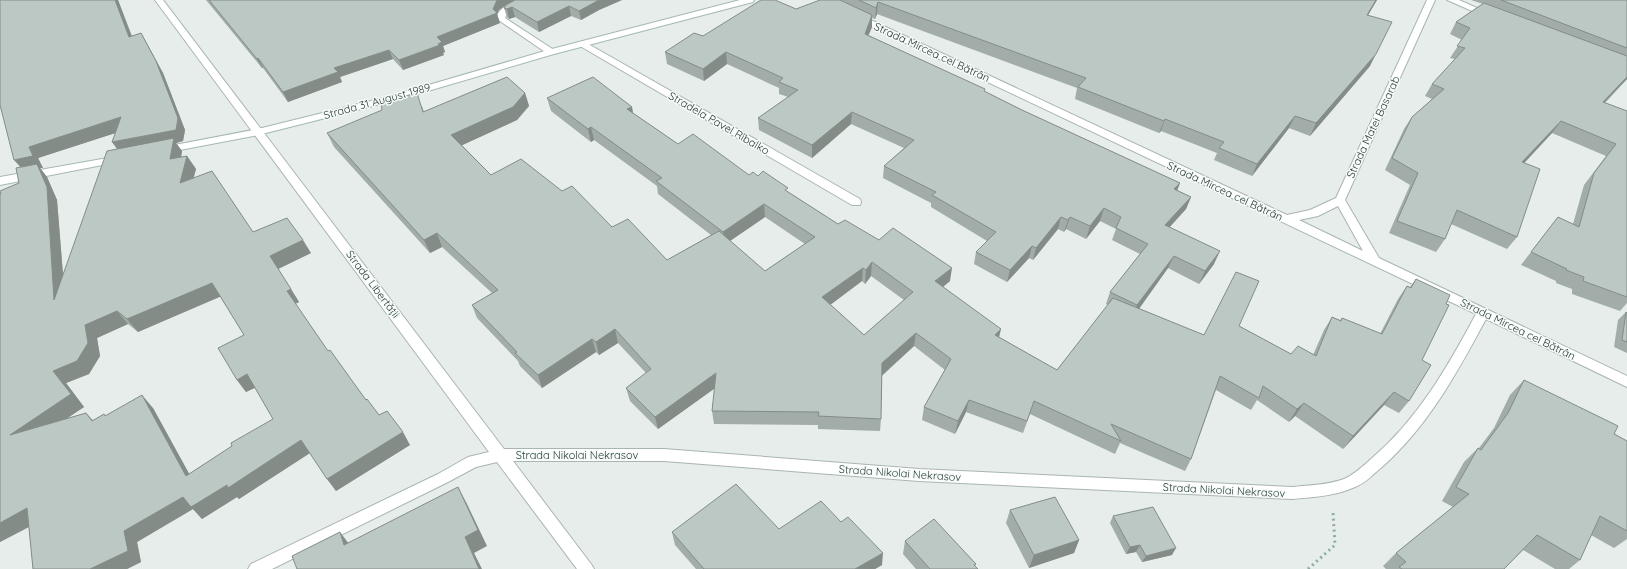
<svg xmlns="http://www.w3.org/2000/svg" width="1627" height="569" viewBox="0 0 1627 569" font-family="Quicksand,sans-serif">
<rect width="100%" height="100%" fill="#e6edea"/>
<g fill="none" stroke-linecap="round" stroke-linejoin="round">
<g stroke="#a9b5b1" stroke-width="2">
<g id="service">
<path d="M523 0H534L507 13 505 18 554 50 556 52 554 54H548L497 19C497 6 513 4 523 0Z"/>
<path d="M583 41 860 199 861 202 860 205H852L580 46 578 44Z"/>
</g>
</g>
<g stroke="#a9b5b1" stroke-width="2">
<g id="minor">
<path d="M155 0H163L504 449H664L919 469 1293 487C1310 485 1328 485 1344 479 1355 474 1363 466 1371 459 1418 419 1447 368 1476 314L855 19 854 17 855 15 858 14 1287 215 1310 210 1336 198 1427 0H1435L1345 200 1379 258 1627 376V387L1486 319C1457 373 1428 426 1382 467 1373 474 1366 483 1355 487 1335 496 1314 497 1293 499L919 481 664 461H513L591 564 594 569H577L497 462 476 467 448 482 272 569H248L251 564 438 474 468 457 489 452ZM1338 206 1363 251 1299 220 1318 216Z"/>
<path d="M1447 0H1459L1493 15 1489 18 1486 17Z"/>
</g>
</g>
<g stroke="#a5b8b2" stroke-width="2">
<g id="secondary">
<path d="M740 0H754L753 2 554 54 397 100 258 135 164 153 159 150 164 147 258 129 391 96 548 50Z"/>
<path d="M119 156 123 157 124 159 123 161 0 185V177Z"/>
</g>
</g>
<path stroke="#8aaea3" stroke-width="3" stroke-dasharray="2 3.5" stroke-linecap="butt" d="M1308 569 1335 545 1333 512"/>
<use href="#service" fill="#fff" fill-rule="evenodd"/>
<use href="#minor" fill="#fff" fill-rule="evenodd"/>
<use href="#secondary" fill="#fff" fill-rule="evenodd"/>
</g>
<g fill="#a2aca8" fill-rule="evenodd">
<path d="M118 0 132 36 147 44 163 73 185 130 183 141 176 143 182 151 181 157 187 156 196 169 193 178 253 232 311 253 278 269 299 302 295 304 328 351 366 400 379 415 410 445 336 491 310 453 239 499 237 497 202 519 193 509 137 542 141 562 127 569H33L29 527 0 542 21 167ZM115 133 117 149 63 274 57 200 47 177 40 168H43L38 158ZM220 296 244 335 237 380 246 392 255 388 273 419 189 474 153 408 106 416 93 420 86 413 66 419 84 407 66 383 89 374 100 356 97 338 128 324 138 332Z"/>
<path d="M206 0H622L599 10 581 20 571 16 539 32 515 17 509 19 507 17 504 8 505 5 499 10 497 14 500 23 443 46 445 52 443 53 444 55 403 70 393 59 340 77 342 82 288 102 263 68H262Z"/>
<path d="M841 0H1377L1368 15 1370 66 1310 136 1289 128 1252 176 1214 160 1217 153 1161 131 1159 133 1075 99 1077 88 877 14 875 19 872 18V27L868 35 1022 110 1180 183 1177 190 1191 197 1186 209 1169 227 1214 264 1199 284 1168 268 1139 309 1204 335 1239 326 1291 354 1313 355 1324 330 1332 317 1340 320 1342 318 1380 334 1398 299 1407 286 1410 287 1416 279 1422 360 1409 401 1399 413 1384 405 1343 449 1295 416 1289 422 1257 400 1251 410 1216 390 1191 459 1185 471 1120 443 1115 454 1030 414 1023 433 966 412 955 434 922 420 924 407 945 370 914 346 882 376 881 419 880 431 818 429V425L714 424 712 411 715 388 658 429 630 401 626 388 646 373 618 343 599 355 596 352 542 388 520 366 518 361 477 318 472 305 492 293 442 247 430 253 334 147 327 133 422 106 424 112 525 93 529 106 517 120 462 145 491 175 562 191 612 227 667 260 711 235 658 194 657 186 594 140 591 142 551 111 547 98 632 107 633 113 678 144 749 175 758 176 788 192 838 224 950 281 943 287 999 337 1057 370 1108 305 1106 304 1110 292 1140 254 1112 240 1116 229 1100 221 1086 239 1066 229 1064 232 1058 229 1033 260 1029 258 1007 282 974 264 976 252 987 241 931 207V203L883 178 884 166 904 148 851 124 812 158 759 130 758 118 788 97 779 94V88L727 64 704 81 667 64 665 52 703 36 796 9ZM765 217 805 244 765 271 730 241ZM871 276 904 300 864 335 830 305 862 281 865 284Z"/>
<path d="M1471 0H1627V79L1605 103 1627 111V303L1620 311 1572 294V289L1556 283V281L1521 265 1558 217 1573 224 1584 185 1606 156 1552 133 1524 163 1517 237 1507 249 1451 224 1445 239 1436 252 1389 233 1410 185 1385 170 1404 129 1412 117 1432 99 1425 96 1432 84 1455 59 1450 58 1462 40 1450 34 1456 22 1483 4Z"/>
<path d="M1626 312 1627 313V353L1614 347 1618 320Z"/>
<path d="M1524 380 1627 441V539L1614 548 1591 535 1580 560 1569 569H1555L1523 550 1504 569H1386L1383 566 1396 553 1453 507 1442 501 1464 462 1478 448H1479L1494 428 1510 395Z"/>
<path d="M1010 510 1079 540 1074 553 1029 568 1006 523Z"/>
<path d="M1113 516 1172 555 1142 562 1136 552 1126 554 1110 523Z"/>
<path d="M779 529 882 565 875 569H696L675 545 672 532Z"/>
<path d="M905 541 976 564 975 566 978 569H916L903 554Z"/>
</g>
<g fill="#848c88">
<path d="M115 0H118L136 48 129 37Z"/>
<path d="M497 0H519L506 5 499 10 497 14 500 23 443 46 445 52 443 53 444 55 403 70 399 60 437 37 493 9Z"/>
<path d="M599 0H622L599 10 581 20 579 11Z"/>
<path d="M1376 0H1377L1361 27 1367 15Z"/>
<path d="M878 2 877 14 875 19 876 8Z"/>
<path d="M569 6 571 16 539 32 537 22Z"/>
<path d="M512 7 515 17 509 19 507 9Z"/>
<path d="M872 15V27L864 46 865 34Z"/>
<path d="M141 33 147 44 163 73 185 130 183 141 176 143 182 151 179 172 120 153 112 142 176 130Z"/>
<path d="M389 50 393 59 340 77 342 82 288 102 283 92 334 68Z"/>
<path d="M726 52 727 64 704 81 703 69Z"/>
<path d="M1376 54 1370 66 1310 136 1316 123Z"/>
<path d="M258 58 263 68H262L257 59Z"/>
<path d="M1627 77V79L1593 114 1603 102Z"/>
<path d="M525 93 529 106 517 120 456 148 451 135Z"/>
<path d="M632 107 634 120 627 109Z"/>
<path d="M852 112 851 124 812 158V145Z"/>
<path d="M1295 116 1289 128 1252 176 1257 164Z"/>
<path d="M121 117 128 129 38 158 43 168H40L47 177 57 200 66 312 54 300 24 171 14 160 29 147Z"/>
<path d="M1165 119 1161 131 1159 133 1164 121Z"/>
<path d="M1561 121 1552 133 1513 175 1522 162Z"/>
<path d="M591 127 594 140 591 142 588 129Z"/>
<path d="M187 156 196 169 189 196 180 183Z"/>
<path d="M1180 183 1175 196 1174 189Z"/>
<path d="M1191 197 1186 209 1160 238 1165 225Z"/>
<path d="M764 204 765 217 724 245 723 232Z"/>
<path d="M1104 208 1100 221 1086 239 1090 226Z"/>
<path d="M1061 217 1058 229 1033 260 1036 248Z"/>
<path d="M1070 217 1066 229 1064 232 1068 220Z"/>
<path d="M437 233 442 247 430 253 424 240Z"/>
<path d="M303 240 311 253 278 269 270 256Z"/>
<path d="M1032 246 1029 258 1007 282 1010 270Z"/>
<path d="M1220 251 1214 264 1199 284 1205 271Z"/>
<path d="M1174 256 1168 268 1133 317 1137 305Z"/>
<path d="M872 262 871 276 865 284 866 270Z"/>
<path d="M863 268 862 281 822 311V297Z"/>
<path d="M952 268 950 281 933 295 935 281Z"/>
<path d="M212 283 222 296 138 332 127 319Z"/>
<path d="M291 289 299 302 295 304 287 291Z"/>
<path d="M117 311 128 324 97 338 100 356 89 374 66 383 84 407 24 447 10 435 53 371 85 325Z"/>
<path d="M615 329 618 343 599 355 596 342Z"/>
<path d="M1001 329 998 342 995 335Z"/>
<path d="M916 333 914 346 881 376 882 363Z"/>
<path d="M592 339 596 352 542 388 538 375Z"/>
<path d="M716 373 718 386 658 429 655 417Z"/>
<path d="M247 374 256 387 246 392 237 380Z"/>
<path d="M1394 392 1384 405 1343 449 1353 436Z"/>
<path d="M142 395 153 408 197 488 186 476Z"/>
<path d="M969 400 966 412 955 434 958 421Z"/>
<path d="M1304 403 1295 416 1289 422 1297 409Z"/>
<path d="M403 432 410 445 336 491 327 479Z"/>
<path d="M301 440 310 453 239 499 237 497 202 519 193 509 137 542 141 562 127 569H90L124 531 183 497 227 485Z"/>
<path d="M458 487 467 504 487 546 474 553 482 569H479L465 537Z"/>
<path d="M27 508 42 520 0 542V523Z"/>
<path d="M340 532 352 548 344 545Z"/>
<path d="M1079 540 1074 553 1029 568 1034 555Z"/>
<path d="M1140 545 1136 552 1126 554 1130 547Z"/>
<path d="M1176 548 1172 555 1142 562 1146 556Z"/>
<path d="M883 553 882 565 875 569H855Z"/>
</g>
<g fill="#bcc8c3" stroke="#848c88" fill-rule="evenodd">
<path d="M0 0H115L129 37 141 33 156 61 178 118 176 130 112 142 121 117 29 147 33 156 14 160 0 105Z"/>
<path d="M209 0H497L493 9 497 13 437 37 442 42 438 44 440 45 399 60 389 50 334 68 338 72 283 92 258 58 257 59Z"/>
<path d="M515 0H599L579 11 569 6 537 22 512 7 507 9 504 8 506 5Z"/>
<path d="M761 0H775L796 9 820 0H840L872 15 865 34 985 89 984 91 1022 110 1180 183 1174 189 1191 197 1165 225 1220 251 1205 271 1174 256 1137 305 1110 292 1148 244 1116 228 1121 217 1104 208 1090 226 1070 217 1068 220 1061 217 1036 248 1032 246 1010 270 976 252 996 232 932 195 936 192 884 166 914 140 852 112 812 145 758 118 798 90 779 82 783 78 726 52 703 69 665 52 694 33 703 36Z"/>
<path d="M859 0H1376L1367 15 1392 22 1376 54 1316 123 1295 116 1257 164 1219 148 1224 142 1165 119 1164 121 1078 87 1086 78 878 2 876 8Z"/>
<path d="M1501 0H1627V48Z"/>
<path d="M1484 3 1627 56V77L1603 102 1627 111V297L1583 281 1584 277 1566 270 1567 269 1531 252 1558 217 1579 227 1594 173 1616 144 1561 121 1522 162 1540 169 1517 237 1457 210 1445 239 1397 221 1418 173 1392 158 1412 117 1444 89 1432 84 1465 48 1457 46 1470 28 1456 22Z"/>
<path d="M507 77 525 93 513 107 451 135 491 175 521 159 562 191 572 186 612 227 628 219 667 260 719 231 765 271 815 237 764 204 723 232 656 181 662 178 591 127 588 129 547 98 593 77 632 107 627 109 678 144 693 134 749 175 753 172 758 176 763 171 788 188 785 190 838 224 845 220 879 240 893 228 952 268 935 281 1001 329 995 335 1057 370 1113 298 1204 335 1236 272 1259 281 1239 326 1291 354 1298 346 1316 356 1332 317 1341 321 1342 318 1382 334 1407 286 1411 288 1416 279 1450 295 1446 304 1449 305 1422 360 1431 365 1409 401 1394 392 1353 436 1304 403 1297 409 1263 386 1259 398 1220 376 1191 459 1111 424 1121 441 1034 401 1027 421 969 400 958 421 924 407 951 359 916 333 882 363 881 419 818 416 819 412 712 411 716 373 655 417 626 388 651 369 615 329 596 342 592 339 538 375 515 353 517 352 472 305 498 290 437 233 424 240 327 133 382 110 381 102 417 93 423 112ZM872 262 913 292 864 335 822 297 863 268 866 270Z"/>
<path d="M174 138 170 159 187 156 180 183 212 171 253 232 287 218 303 240 270 256 291 289 287 291 328 351 330 350 366 400 367 399 379 415 387 411 403 432 327 479 301 440 228 488 227 485 191 507 183 497 124 531 128 551 90 569H33L27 508 0 523V195L1 194 0 191 19 183 16 168 37 164 47 187 54 300 107 151ZM212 283 244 335 218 348 237 380 247 374 273 419 231 443 232 446 186 476 142 395 105 416 104 414 92 421 86 413 10 435 71 394 53 371 77 361 88 343 85 325 117 311 127 319Z"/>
<path d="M1626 312 1627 313V342L1622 340Z"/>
<path d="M1524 380 1618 426 1614 434 1627 441V531L1600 516 1580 560 1537 535 1504 569H1402L1399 567 1406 562 1396 553 1469 494 1456 487 1478 448 1481 450 1508 413Z"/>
<path d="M736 484 779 529 821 501 841 522 848 517 883 553 855 569H704L672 532Z"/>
<path d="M458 487 478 530 465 537 479 569H297L292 556 340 532 344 545Z"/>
<path d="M1055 497 1079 540 1034 555 1010 510Z"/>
<path d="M1153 507 1176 548 1146 556 1140 545 1130 547 1113 516Z"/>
<path d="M934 519 976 564 974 565 978 569H930L905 541Z"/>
</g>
<g text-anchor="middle" stroke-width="3" stroke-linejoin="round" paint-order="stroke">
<g font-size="11" fill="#273e38" stroke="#f6faf8">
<text transform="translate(932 52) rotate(25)" y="4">Strada Mircea cel Bătrân</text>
<text transform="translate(377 101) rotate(-15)" y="4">Strada 31 August 1989</text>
<text transform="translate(719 123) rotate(30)" y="4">Stradela Pavel Rîbalko</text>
<text transform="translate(1373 127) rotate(-65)" y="4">Strada Matei Basarab</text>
<text transform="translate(1225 191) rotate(25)" y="4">Strada Mircea cel Bătrân</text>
<text transform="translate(373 284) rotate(53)" y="4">Strada Libertății</text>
<text transform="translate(1518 329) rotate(26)" y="4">Strada Mircea cel Bătrân</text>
<text x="577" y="459">Strada Nikolai Nekrasov</text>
<text transform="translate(900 473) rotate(4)" y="4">Strada Nikolai Nekrasov</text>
<text transform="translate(1224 490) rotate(3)" y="4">Strada Nikolai Nekrasov</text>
</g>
</g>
</svg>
